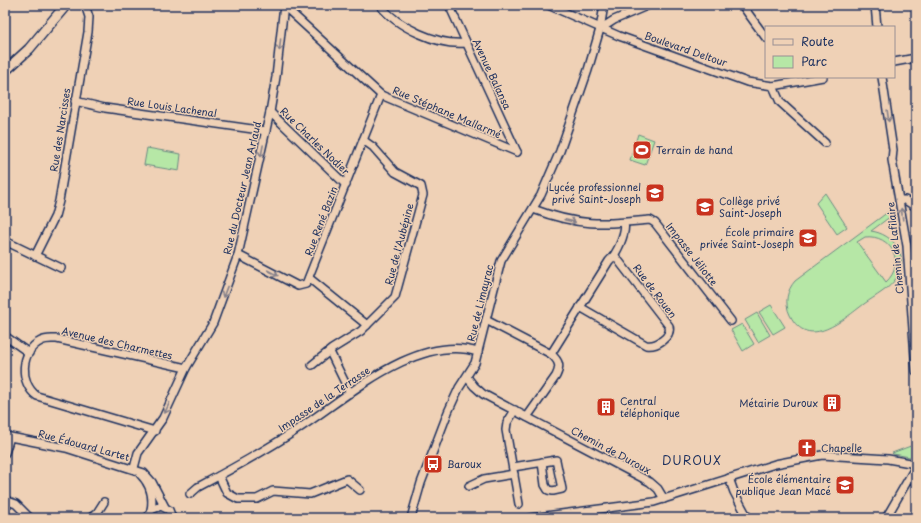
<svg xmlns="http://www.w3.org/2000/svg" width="921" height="523" viewBox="0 0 921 523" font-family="'Playpen Sans',sans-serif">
<rect width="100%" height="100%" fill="#efd1b6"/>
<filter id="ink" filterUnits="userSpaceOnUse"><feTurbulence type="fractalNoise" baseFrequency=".025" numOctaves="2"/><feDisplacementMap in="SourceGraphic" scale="8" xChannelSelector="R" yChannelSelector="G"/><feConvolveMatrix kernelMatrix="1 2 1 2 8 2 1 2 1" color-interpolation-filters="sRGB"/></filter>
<g filter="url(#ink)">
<g fill="#b6e7a6" stroke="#688b82" fill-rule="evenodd">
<path d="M638 134 654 140 645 165 630 160Z"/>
<path d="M147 148 181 154 179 171 144 165Z"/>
<path d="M825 193 847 227 837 234 816 203Z"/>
<path d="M888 212 891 216 871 231C893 234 910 255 897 277 890 289 875 296 864 304 844 319 808 352 790 315 784 303 787 290 795 281ZM865 237C892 234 906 264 886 282L857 242Z"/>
<path d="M771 305 785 327 773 334 759 312Z"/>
<path d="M757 313 770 335 758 342 745 320Z"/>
<path d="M742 324 754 344 743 351 731 330Z"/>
<path d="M916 444V455L910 457 893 454 892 453Z"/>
</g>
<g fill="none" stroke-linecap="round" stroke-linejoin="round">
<g stroke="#1b2f5e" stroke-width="10">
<g id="minor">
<path d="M380 5C397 27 438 46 466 43"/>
<path d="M449 5 517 152"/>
<path d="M548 5 619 36 747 82 773 86 823 77"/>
<path d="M742 5 766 38"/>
<path d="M875 5 877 27"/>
<path d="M284 6 381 95 517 152"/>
<path d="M600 29 614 20 649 5"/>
<path d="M894 62 916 58"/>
<path d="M882 77 893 150 892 160 907 246 916 371"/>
<path d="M773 86 780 102 825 143"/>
<path d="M75 101 105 108 266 131"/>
<path d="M270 112 346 185"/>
<path d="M900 200H905L916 207"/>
<path d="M533 209C578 226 602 225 650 220L655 223 731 321"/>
<path d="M5 241 61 268"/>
<path d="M238 255 298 286 306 284 381 95"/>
<path d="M35 256 55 216 59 201 88 32 89 17 85 5"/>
<path d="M309 278 367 325"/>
<path d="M580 307 646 345C656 347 672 337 669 326L615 256"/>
<path d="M486 320 551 354C559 361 561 366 556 376L527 417"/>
<path d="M5 336 29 353"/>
<path d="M330 352 350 393"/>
<path d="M551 354 609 261C616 255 627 233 624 223"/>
<path d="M312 365 332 349 361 331 395 297 423 195 421 186 395 172 373 147 363 140"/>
<path d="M467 377 474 386 483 394 650 482 658 489 664 499"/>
<path d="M515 410 507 423 506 430 519 504"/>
<path d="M155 431 37 396C19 383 20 351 41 341 46 338 52 339 57 339L186 368"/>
<path d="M5 436 66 448 144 473 152 482 165 507"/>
<path d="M5 453 10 437"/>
<path d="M513 467 556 460 562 489 553 491 548 490 545 485 542 462"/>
<path d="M134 468 138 453 163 418 186 368 213 323 238 255 270 112 276 77 284 5"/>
<path d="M140 474C150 484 154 495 151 510"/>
<path d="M219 476 227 493 238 499H257L273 491 310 494 347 479 360 490"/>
<path d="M729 478 734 492 748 518"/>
<path d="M469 486 484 479 514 474"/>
<path d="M190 494 198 487C232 469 266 450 298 429 345 399 417 332 478 352"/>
<path d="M5 500 16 504 30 518"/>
<path d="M90 518 97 513 104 502"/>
<path d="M148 518 151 510 161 506 169 510 172 518"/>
<path d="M411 518 421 483 448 412 459 388 475 363 501 261 541 195 560 151 588 70 600 29 604 5"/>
<path d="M530 518 654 502 775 464 822 455 888 459 916 464"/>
<path d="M886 518 916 466"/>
</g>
</g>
<g stroke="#1b2f5e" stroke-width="12">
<path id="major" d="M5 71 29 49 66 5"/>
</g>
<use href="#minor" stroke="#efd1b6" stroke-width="7"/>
<use href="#major" stroke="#efd1b6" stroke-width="9"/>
</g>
<defs><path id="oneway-shaft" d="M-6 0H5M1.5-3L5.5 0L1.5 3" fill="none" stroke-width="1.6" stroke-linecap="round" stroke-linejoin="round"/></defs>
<g stroke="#85808a">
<use href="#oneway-shaft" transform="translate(280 45) rotate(96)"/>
<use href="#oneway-shaft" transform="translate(888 116) rotate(82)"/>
<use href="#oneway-shaft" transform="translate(262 151) rotate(101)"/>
<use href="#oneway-shaft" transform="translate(902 214) rotate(-98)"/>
<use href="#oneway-shaft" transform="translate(570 221) rotate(13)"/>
<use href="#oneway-shaft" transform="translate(273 273) rotate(28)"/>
<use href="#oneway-shaft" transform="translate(225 292) rotate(111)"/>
<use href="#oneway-shaft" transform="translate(167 408) rotate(115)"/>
</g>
</g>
<defs>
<g id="stadium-square" transform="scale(1)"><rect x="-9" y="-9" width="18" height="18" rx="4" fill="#c8321e" stroke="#efd1b6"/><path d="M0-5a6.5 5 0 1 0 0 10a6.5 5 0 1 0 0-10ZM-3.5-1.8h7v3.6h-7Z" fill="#fff"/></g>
<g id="school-square" transform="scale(1)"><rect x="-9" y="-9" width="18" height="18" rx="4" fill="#c8321e" stroke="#efd1b6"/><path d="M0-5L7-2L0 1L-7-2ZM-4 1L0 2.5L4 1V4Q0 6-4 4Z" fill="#fff"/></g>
<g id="building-square" transform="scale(1)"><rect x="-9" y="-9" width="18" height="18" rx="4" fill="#c8321e" stroke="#efd1b6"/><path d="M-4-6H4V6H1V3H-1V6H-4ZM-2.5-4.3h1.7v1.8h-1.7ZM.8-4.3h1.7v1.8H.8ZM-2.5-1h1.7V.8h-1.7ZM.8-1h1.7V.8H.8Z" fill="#fff"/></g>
<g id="church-square" transform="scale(1)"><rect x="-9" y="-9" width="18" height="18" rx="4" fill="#c8321e" stroke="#efd1b6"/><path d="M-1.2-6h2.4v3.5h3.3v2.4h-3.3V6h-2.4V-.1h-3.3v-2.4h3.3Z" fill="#fff"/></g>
<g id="bus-square" transform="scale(1)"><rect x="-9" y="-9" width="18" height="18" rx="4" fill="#c8321e" stroke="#efd1b6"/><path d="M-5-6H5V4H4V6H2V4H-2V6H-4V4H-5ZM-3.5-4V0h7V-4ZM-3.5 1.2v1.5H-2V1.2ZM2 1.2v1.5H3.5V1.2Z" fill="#fff"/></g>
</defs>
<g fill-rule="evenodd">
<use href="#stadium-square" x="642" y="150"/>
<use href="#school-square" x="655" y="193"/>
<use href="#school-square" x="705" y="207"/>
<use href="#school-square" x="808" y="238"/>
<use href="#building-square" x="832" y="403"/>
<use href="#building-square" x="606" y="407"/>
<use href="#church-square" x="807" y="448"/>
<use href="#bus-square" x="433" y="464"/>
<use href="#school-square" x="845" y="485"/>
</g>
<g text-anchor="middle" stroke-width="3" stroke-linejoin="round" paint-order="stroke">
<g font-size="10" fill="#1b2f5e" stroke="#efd1b6">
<text transform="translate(686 49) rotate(19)" y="4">Boulevard Deltour</text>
<text transform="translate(492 74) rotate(65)" y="4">Avenue Balansa</text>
<text transform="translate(172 107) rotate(8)" y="4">Rue Louis Lachenal</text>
<text transform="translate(447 112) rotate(23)" y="4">Rue Stéphane Mallarmé</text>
<text transform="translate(60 130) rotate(-81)" y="4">Rue des Narcisses</text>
<text transform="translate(315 141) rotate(44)" y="4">Rue Charles Nodier</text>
<text transform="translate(242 188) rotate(-77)" y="4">Rue du Docteur Jean Arlaud</text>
<text transform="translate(321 221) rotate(-69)" y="4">Rue René Bazin</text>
<text transform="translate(399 244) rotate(-75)" y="4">Rue de l'Aubépine</text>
<text transform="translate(895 248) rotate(-96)" y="4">Chemin de Lafilaire</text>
<text transform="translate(692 254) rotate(52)" y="4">Impasse Jéliotte</text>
<text transform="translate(655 291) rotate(53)" y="4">Rue de Rouen</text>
<text transform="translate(480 303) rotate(-76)" y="4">Rue de Limayrac</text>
<text transform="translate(117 343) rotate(13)" y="4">Avenue des Charmettes</text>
<text transform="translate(324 399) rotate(-34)" y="4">Impasse de la Terrasse</text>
<text transform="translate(84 445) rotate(15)" y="4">Rue Édouard Lartet</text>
<text transform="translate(611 450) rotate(28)" y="4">Chemin de Duroux</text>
</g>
<g font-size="10" fill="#1b2f5e" stroke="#efd1b6" text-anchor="start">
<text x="656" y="154">Terrain de hand</text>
<text x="641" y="191" text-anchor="end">Lycée professionnel<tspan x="641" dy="12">privé Saint-Joseph</tspan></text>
<text x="719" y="205">Collège privé<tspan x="719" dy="12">Saint-Joseph</tspan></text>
<text x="794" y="236" text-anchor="end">École primaire<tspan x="794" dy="12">privée Saint-Joseph</tspan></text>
<text x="620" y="405">Central<tspan x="620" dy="12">téléphonique</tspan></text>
<text x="818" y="407" text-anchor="end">Métairie Duroux</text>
<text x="821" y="452">Chapelle</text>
<text x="447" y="468">Baroux</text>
<text x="831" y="483" text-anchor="end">École élémentaire<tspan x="831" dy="12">publique Jean Macé</tspan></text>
</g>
<g font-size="12" letter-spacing="1" fill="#1b2f5e" stroke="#efd1b6">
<text x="692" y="465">DUROUX</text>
</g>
</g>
<rect width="921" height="523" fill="none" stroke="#efd1b6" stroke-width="20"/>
<rect x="10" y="10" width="901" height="503" fill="none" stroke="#1b2f5e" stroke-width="1.5" filter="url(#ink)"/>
<rect x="765" y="26" width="130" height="52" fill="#efd1b6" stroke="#9a9093"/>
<rect x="773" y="39" width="20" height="6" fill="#efd1b6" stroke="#9a9093"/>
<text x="801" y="46" font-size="12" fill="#1b2f5e">Route</text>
<rect x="773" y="56" width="20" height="12" fill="#b6e7a6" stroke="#9a9093"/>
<text x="801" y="66" font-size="12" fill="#1b2f5e">Parc</text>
</svg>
